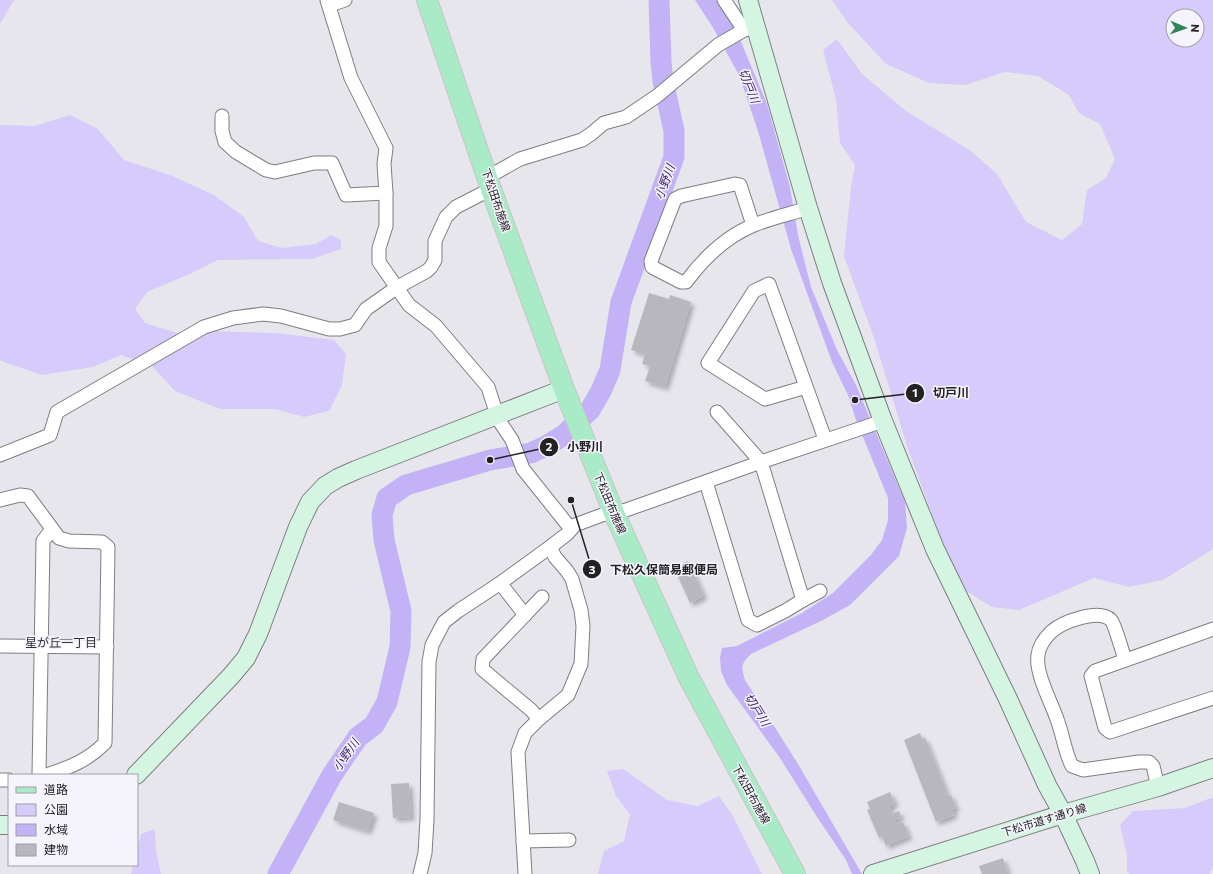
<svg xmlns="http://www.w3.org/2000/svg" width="1213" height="874" viewBox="0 0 1213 874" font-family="Commissioner,'Noto Sans JP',sans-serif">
<defs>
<filter id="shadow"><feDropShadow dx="3.5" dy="3.5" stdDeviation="2" flood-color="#0004"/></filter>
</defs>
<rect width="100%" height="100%" fill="#e8e6ed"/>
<g fill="#d6cbfa" fill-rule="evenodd">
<path d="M0 0H14L0 24Z"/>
<path d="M832 0H1213V549L1163 580 1129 587 1094 578 1019 610 992 607 966 591 946 552 907 446 875 341 844 256 851 187 855 165 840 143 836 99 823 50 837 39 862 74 906 111 971 151 997 174 1026 222 1062 240 1082 224 1087 190 1106 178 1115 159 1100 124 1079 113 1069 95 1038 76 1005 72 965 85 929 83 886 64 848 23ZM1173 16H1197V40H1173Z"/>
<path d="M70 115 98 129 124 160 170 175 214 195 244 217 258 241 282 248 316 244 331 235 341 240V249L312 259 218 260 190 274 147 292 135 309 145 323 177 333 212 331 275 333 334 340 346 354 342 385 329 411 304 417 275 409H220L175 391 152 366 121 355 93 367 42 375 1 361 0 359V125L35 126Z"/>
<path d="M623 769 667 800 698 806 719 796 733 816 762 874H598L604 851 624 841 630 814 616 796 607 771Z"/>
<path d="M1213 797V868L1210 872V874H1131L1127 872V855L1120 825 1133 811 1185 808Z"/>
<path d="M155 829 156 851 161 874H131L133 865H137V851L141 834Z"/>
</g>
<path fill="#c4b2f7" d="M695 0H718L734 25 767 104 790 187 798 235 811 287 837 350 856 385 905 502 907 528 899 556 850 605 823 620 751 654C741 664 741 666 745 680L798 764 862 874H852L846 860 817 817 780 758 727 685 721 671 720 657 722 648 737 646 802 613 833 593 871 555 882 540 888 520V498L856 420 848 395 832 362 791 249 758 131 739 75 712 26Z"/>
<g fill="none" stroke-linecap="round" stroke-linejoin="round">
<path stroke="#c4b2f7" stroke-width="21" d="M278 874 332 775 358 737 374 725 387 702 400 647 401 611 384 540 382 515 387 498 406 485 490 460 531 453 546 446 564 435 590 410 601 391 610 370 621 302 674 157V131L663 81 661 62 659 0"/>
</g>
<g fill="#b8b7be" filter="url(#shadow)">
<path d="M649 293 669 299 670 295 691 302 665 387 645 381 650 366 642 364 645 354 631 350Z"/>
<path d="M688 561 704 596 690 603 674 568Z"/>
<path d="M920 733 922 739 925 738 948 796 951 795 956 808 952 809 954 815 936 822 904 740Z"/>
<path d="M409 783 411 817 393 818 391 784Z"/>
<path d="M890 792 895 804 889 806 892 814 899 811 901 817 895 820 897 824 903 822 909 836 886 846 882 837 879 838 867 810 870 809 867 802Z"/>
<path d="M339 802 374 813 368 831 333 820Z"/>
<path d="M1003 858 1008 874H982L979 866Z"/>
</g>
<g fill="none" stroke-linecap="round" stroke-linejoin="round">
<g stroke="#7f7d84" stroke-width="15">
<g id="street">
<path d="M327 0 351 78 386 148 384 164 386 193V226L379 248V262L409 305 436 326 488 387 497 415 500 422 512 440 523 469 571 529"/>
<path d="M724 0 744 30"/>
<path d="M330 5 345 0"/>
<path d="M222 116V131L225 142 236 152 266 170 275 172 314 163H332L346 195 386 193"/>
<path d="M488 177 520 159 582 140 591 134 604 123 626 117 657 96 718 45 744 30 756 27"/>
<path d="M753 225 740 185 735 184 681 196 675 199 651 261 652 267 681 282H686C703 259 727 236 754 225 772 218 790 214 808 208"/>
<path d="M806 387 765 399 708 363 754 291 769 284 825 439"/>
<path d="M717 412 761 462 803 600"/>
<path d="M0 455 50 435 57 412 204 327 233 318 263 314 281 316 329 329H340L355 325 366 309 396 288 427 271 431 267 435 260V241L446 217 456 207 491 189"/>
<path d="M706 482 748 620 757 625 785 611 803 600 820 591"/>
<path d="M0 500 20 495 28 496 59 538 69 541 102 542 108 547 105 743C87 761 70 767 47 775"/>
<path d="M499 584 504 588 525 615"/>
<path d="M1213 629 1095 671 1091 676 1105 728 1110 732 1213 698"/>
<path d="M0 646 107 647"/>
<path d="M1125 660C1123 653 1114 623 1111 620 1099 608 1062 622 1051 632 1045 638 1039 646 1038 655 1035 674 1052 703 1058 722 1063 736 1065 752 1072 766L1083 770 1139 762H1149L1153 766 1158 787"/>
<path d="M539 719 531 710 482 669 483 659 542 597"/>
<path d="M39 775 43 541 52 529"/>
<path d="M0 780H9"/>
<path d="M523 841 569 840"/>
<path d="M420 874 425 853 427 820 429 662 432 645 444 622 458 611 499 584 550 547 567 534 575 525 602 515 626 510 761 462 883 421"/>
<path d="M525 874 518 752 525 733 539 719 568 695 581 664 583 626 581 610 572 579 567 571 555 557 550 547"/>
</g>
</g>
<g stroke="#7f7d84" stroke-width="20">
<g id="secondary">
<path d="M748 0 808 208 832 283 883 421 935 549 1008 699 1047 785 1063 814 1085 861 1090 874"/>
<path d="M136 775 231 676 246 658 258 634 298 527 310 502 325 486 338 478 356 470 564 389"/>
<path d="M0 825H9"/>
<path d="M873 874 1063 814 1158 787 1213 768"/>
</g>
</g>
<g stroke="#c6c5c6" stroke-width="22">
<path id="primary" d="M427 0 491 189 564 389 614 513 689 678 795 874"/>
</g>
<use href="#street" stroke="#fff" stroke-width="13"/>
<use href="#secondary" stroke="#d4f5e2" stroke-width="18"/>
<use href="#primary" stroke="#a9ebc6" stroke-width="20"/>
</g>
<g text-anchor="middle" stroke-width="3" stroke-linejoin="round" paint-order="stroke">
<g font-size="11" fill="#222124" stroke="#f5f3fb">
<text transform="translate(496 200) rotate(71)" y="4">下松田布施線</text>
<text transform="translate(610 503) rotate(67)" y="4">下松田布施線</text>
<text transform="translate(751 794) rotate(61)" y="4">下松田布施線</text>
<text transform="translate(1044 820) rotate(-17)" y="4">下松市道す通り線</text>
</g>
<g font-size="12" font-style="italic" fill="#3b1c6a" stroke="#f5f3fb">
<text transform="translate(749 86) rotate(68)" y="4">切戸川</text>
<text transform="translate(665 182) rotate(-70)" y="4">小野川</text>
<text transform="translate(757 710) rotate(58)" y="4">切戸川</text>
<text transform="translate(346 755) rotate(-55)" y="4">小野川</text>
</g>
<g font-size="12" fill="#2f2d33" stroke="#f5f3fb">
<text x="61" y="647">星が丘一丁目</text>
</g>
</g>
<path fill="none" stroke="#222124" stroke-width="1.5" d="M855 400L915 393M490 460L549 447M571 500L592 569"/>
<g fill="#222124" stroke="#f5f3fb" stroke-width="1.5">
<circle cx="855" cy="400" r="4"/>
<circle cx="490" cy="460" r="4"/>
<circle cx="571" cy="500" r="4"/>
<circle cx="915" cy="393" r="10"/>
<circle cx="549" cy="447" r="10"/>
<circle cx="592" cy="569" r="10"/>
</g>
<g font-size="12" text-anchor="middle" font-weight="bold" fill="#fff">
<text x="915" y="397">1</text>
<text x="549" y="451">2</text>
<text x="592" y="574">3</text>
</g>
<g font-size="12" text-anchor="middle" font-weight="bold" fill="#222124" stroke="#f5f3fb" stroke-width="3" stroke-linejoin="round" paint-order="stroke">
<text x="951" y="397">切戸川</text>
<text x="585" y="451">小野川</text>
<text x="664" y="574">下松久保簡易郵便局</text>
</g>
<rect x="8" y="774" width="130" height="92" fill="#f5f3fb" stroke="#a19fa5"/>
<rect x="16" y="787" width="20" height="6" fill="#a9ebc6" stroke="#a19fa5"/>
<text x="44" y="794" font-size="12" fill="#222124">道路</text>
<rect x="16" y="804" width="20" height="12" fill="#d6cbfa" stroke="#a19fa5"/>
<text x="44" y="814" font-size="12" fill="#222124">公園</text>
<rect x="16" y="824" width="20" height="12" fill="#c4b2f7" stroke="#a19fa5"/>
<text x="44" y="834" font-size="12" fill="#222124">水域</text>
<rect x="16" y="844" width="20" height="12" fill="#b8b7be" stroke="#a19fa5"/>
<text x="44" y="854" font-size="12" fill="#222124">建物</text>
<g transform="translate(1185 28) rotate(92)"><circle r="19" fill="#f5f3fb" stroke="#a19fa5"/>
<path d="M0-3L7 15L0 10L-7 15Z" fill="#308559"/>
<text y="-6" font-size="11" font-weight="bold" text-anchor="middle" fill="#222124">N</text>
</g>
</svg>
